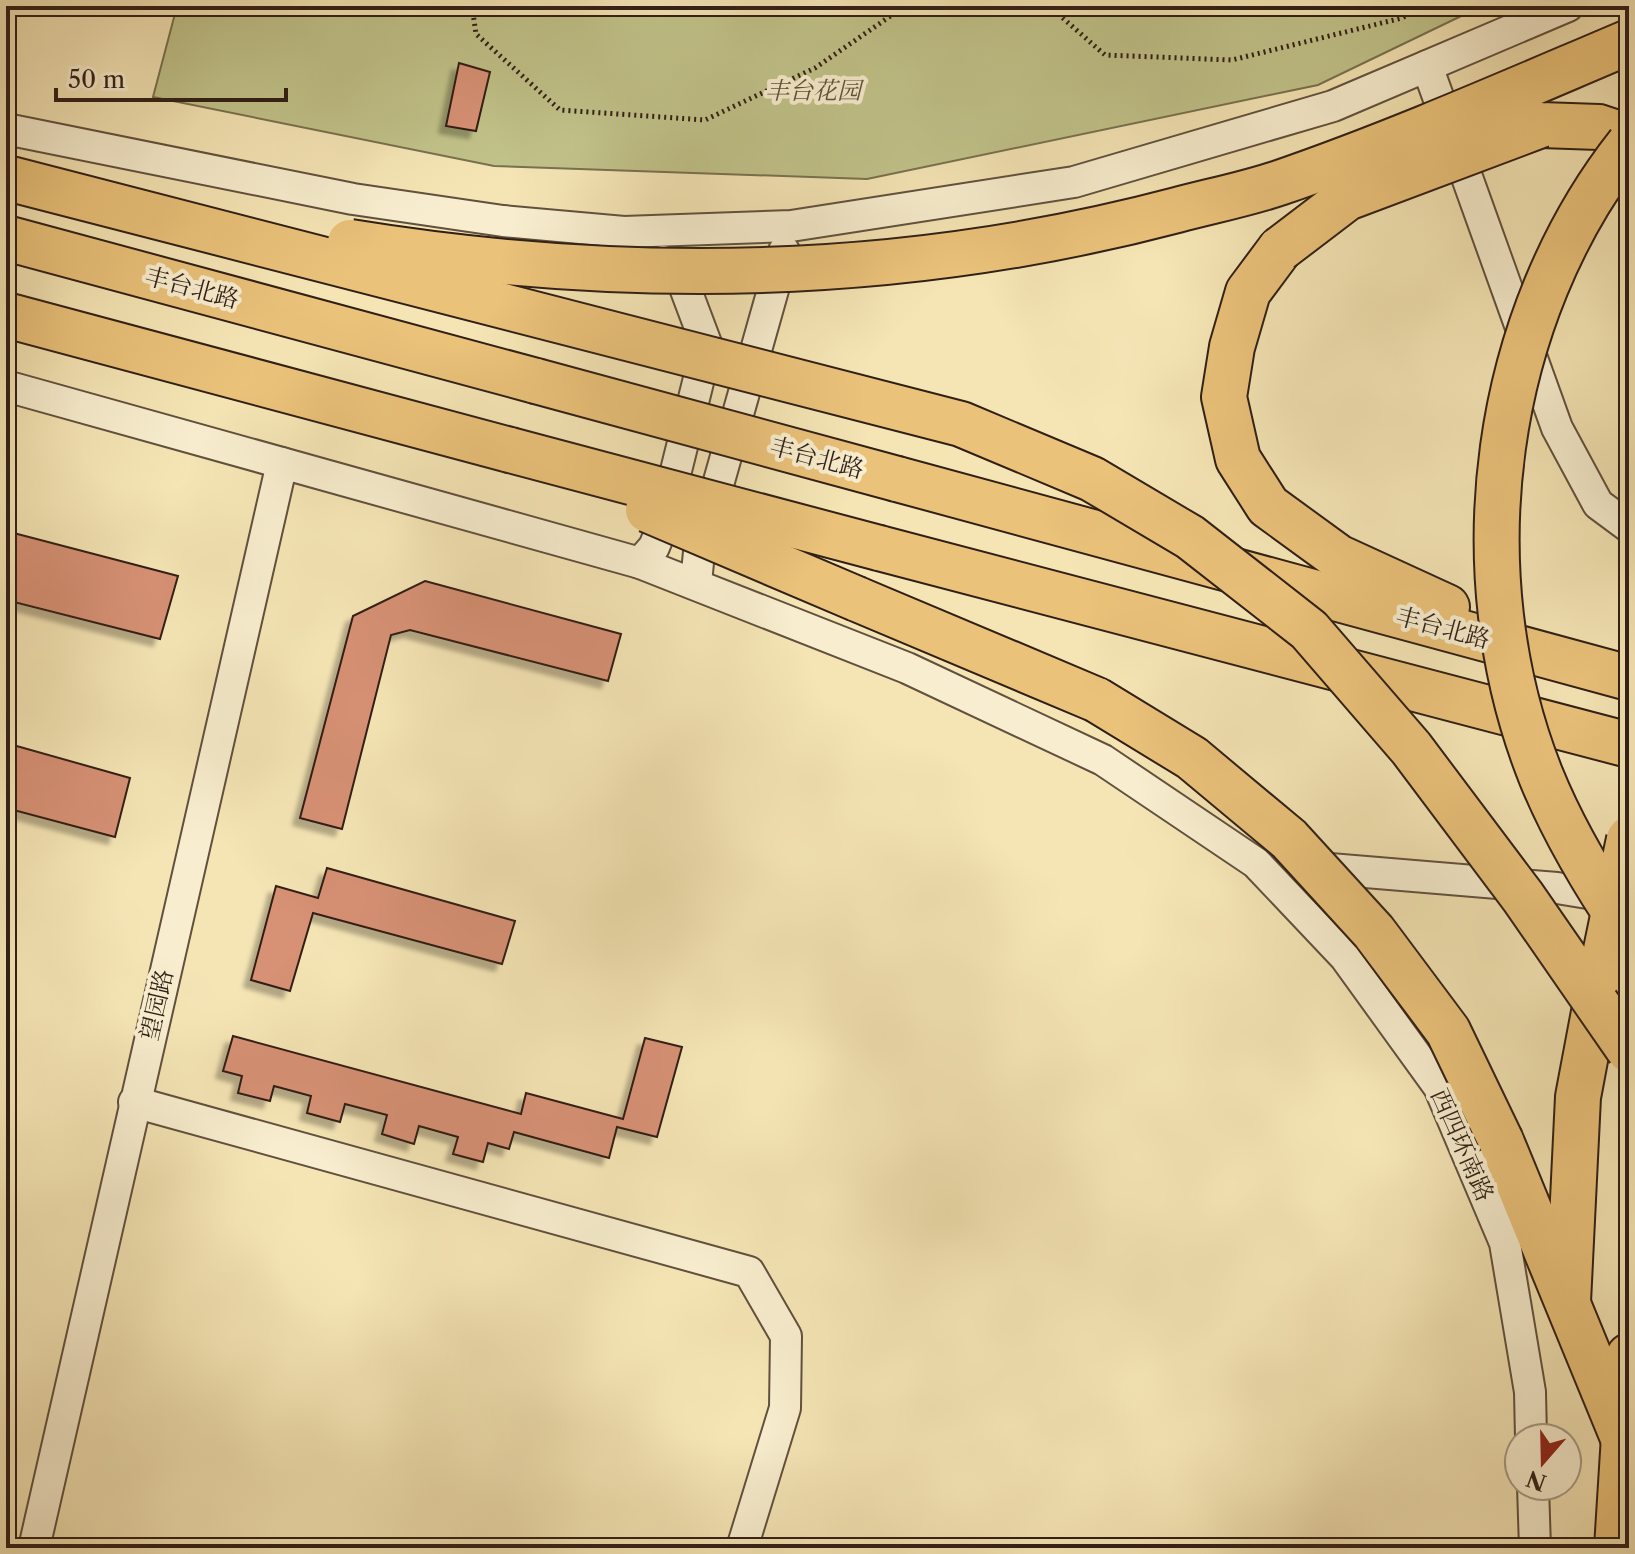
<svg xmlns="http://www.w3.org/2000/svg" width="1635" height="1554" viewBox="0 0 1635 1554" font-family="'Libre Caslon Text','Noto Serif SC',serif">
<defs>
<filter id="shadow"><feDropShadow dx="-7" dy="7" stdDeviation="2" flood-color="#0004"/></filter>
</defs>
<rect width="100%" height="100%" fill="#f5e5b5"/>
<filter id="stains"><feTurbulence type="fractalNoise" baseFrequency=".0025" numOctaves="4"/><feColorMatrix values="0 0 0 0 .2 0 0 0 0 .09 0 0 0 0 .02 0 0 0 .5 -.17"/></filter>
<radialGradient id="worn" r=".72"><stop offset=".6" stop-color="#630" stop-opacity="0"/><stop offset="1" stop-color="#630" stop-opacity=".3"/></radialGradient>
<path fill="#c1c38a" stroke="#787150" stroke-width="2" d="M177 6H1482L1318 85 867 179 494 166 153 97Z"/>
<g fill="#d79175" stroke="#301f16" stroke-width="2" filter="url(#shadow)">
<path d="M459 63 490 72 476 131 446 126Z"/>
<path d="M6 531 178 576 160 639 6 600Z"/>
<path d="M425 581 621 634 608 681 410 630 391 635 342 829 300 818 353 616Z"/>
<path d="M6 743 130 778 115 837 6 808Z"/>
<path d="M327 868 515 921 502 964 313 913 290 991 251 980 276 886 318 898Z"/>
<path d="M233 1036 521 1114 526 1093 623 1119 645 1038 682 1047 657 1137 617 1127 609 1158 514 1132 509 1149 488 1143 483 1162 453 1154 458 1137 419 1126 414 1144 382 1134 387 1115 345 1104 340 1122 307 1113 311 1096 274 1086 270 1101 238 1093 242 1076 223 1071Z"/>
</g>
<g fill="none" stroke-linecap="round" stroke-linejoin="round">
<g stroke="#61503e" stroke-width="34">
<g id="minor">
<path d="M1427 66 1557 428 1598 504 1629 527"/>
<path d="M6 129 353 199 503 221 624 232 791 226 1074 182 1333 106 1568 6"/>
<path d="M6 386 640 563 907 668 1103 760 1256 863 1345 957 1439 1087 1505 1243 1530 1392 1531 1438"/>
<path d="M640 563 654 547 662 527 707 346 684 285 663 261"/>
<path d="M696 583 699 552 784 251"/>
<path d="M1306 867 1557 888 1612 897"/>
<path d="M134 1102 749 1272 786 1336 785 1408 742 1548"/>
<path d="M1533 1486 1535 1548"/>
<path d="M34 1548 282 463"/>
</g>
</g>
<g stroke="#301f16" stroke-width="48">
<g id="highway">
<path d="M1541 125 1599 127 1629 137"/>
<path d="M6 238 536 381"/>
<path d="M1280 249 1248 292 1232 347 1224 397 1238 459 1268 506 1338 557 1447 607"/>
<path d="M6 315 510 450"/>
<path d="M897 479 1629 678"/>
<path d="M879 548 1629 745"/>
<path d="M857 599 1097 700"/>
<path d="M1501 1141 1623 1438"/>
<path d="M1568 1302 1578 1097 1601 975"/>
<path d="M1617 1548 1629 1356"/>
</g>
</g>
<g stroke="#301f16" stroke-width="5" stroke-dasharray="2 4" stroke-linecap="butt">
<path d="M472 6 476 34 560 110 705 120 815 68 905 6"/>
<path d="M1049 6 1105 55 1232 60 1402 18 1423 6"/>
</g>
<use href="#minor" stroke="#f8eecf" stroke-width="30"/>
<use href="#highway" stroke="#eac27a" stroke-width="44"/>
<g stroke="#301f16" stroke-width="48" stroke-linecap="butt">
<g id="highway-bridge">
<path d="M1629 144C1492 317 1459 571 1541 776 1564 833 1595 884 1629 934"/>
<path d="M11 179 961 424 1092 479 1190 537 1309 630 1411 748 1523 897 1629 1050"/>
<path d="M350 242C627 287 905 282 1177 210 1211 201 1246 194 1279 183 1398 142 1513 91 1629 42"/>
<path d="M1280 249 1347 198 1541 125"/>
<path d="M536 381 897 479"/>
<path d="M510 450 879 548"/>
<path d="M648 510 857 599"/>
<path d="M1097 700 1192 758 1289 839 1374 932 1448 1031 1501 1141"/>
<path d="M1601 974 1629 839"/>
</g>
</g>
<use href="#highway-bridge" stroke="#eac27a" stroke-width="44"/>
</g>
<g text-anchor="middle" stroke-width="8" stroke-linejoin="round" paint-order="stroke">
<g font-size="24" font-style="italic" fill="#5c5039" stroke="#f8eecf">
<text x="813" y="99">丰台花园</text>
</g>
<g font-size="24" fill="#301f16" stroke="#f8eecf">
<text transform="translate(192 288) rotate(15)" y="8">丰台北路</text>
<text transform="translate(817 458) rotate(15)" y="8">丰台北路</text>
<text transform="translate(1443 628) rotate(15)" y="8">丰台北路</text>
<text transform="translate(157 1005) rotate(-77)" y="8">望园路</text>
<text transform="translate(1462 1145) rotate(66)" y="8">西四环南路</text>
</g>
</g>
<rect width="1635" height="1554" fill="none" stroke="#f5e5b5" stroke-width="32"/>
<rect x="8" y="8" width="1619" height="1538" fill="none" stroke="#301f16" stroke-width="4"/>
<rect x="16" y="16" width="1603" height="1522" fill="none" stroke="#301f16" stroke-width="2"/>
<g transform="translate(1543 1462) rotate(200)"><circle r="38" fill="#f8eecf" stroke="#a89b85" stroke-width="2"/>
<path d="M0-6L14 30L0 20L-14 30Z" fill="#8f2418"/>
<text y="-12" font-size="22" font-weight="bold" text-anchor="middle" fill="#301f16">N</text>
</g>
<path d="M56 88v12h230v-12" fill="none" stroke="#301f16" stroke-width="4"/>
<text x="68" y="88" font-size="24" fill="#301f16" stroke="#f8eecf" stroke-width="6" paint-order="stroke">50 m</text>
<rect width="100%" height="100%" filter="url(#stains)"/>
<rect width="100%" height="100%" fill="url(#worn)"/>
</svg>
